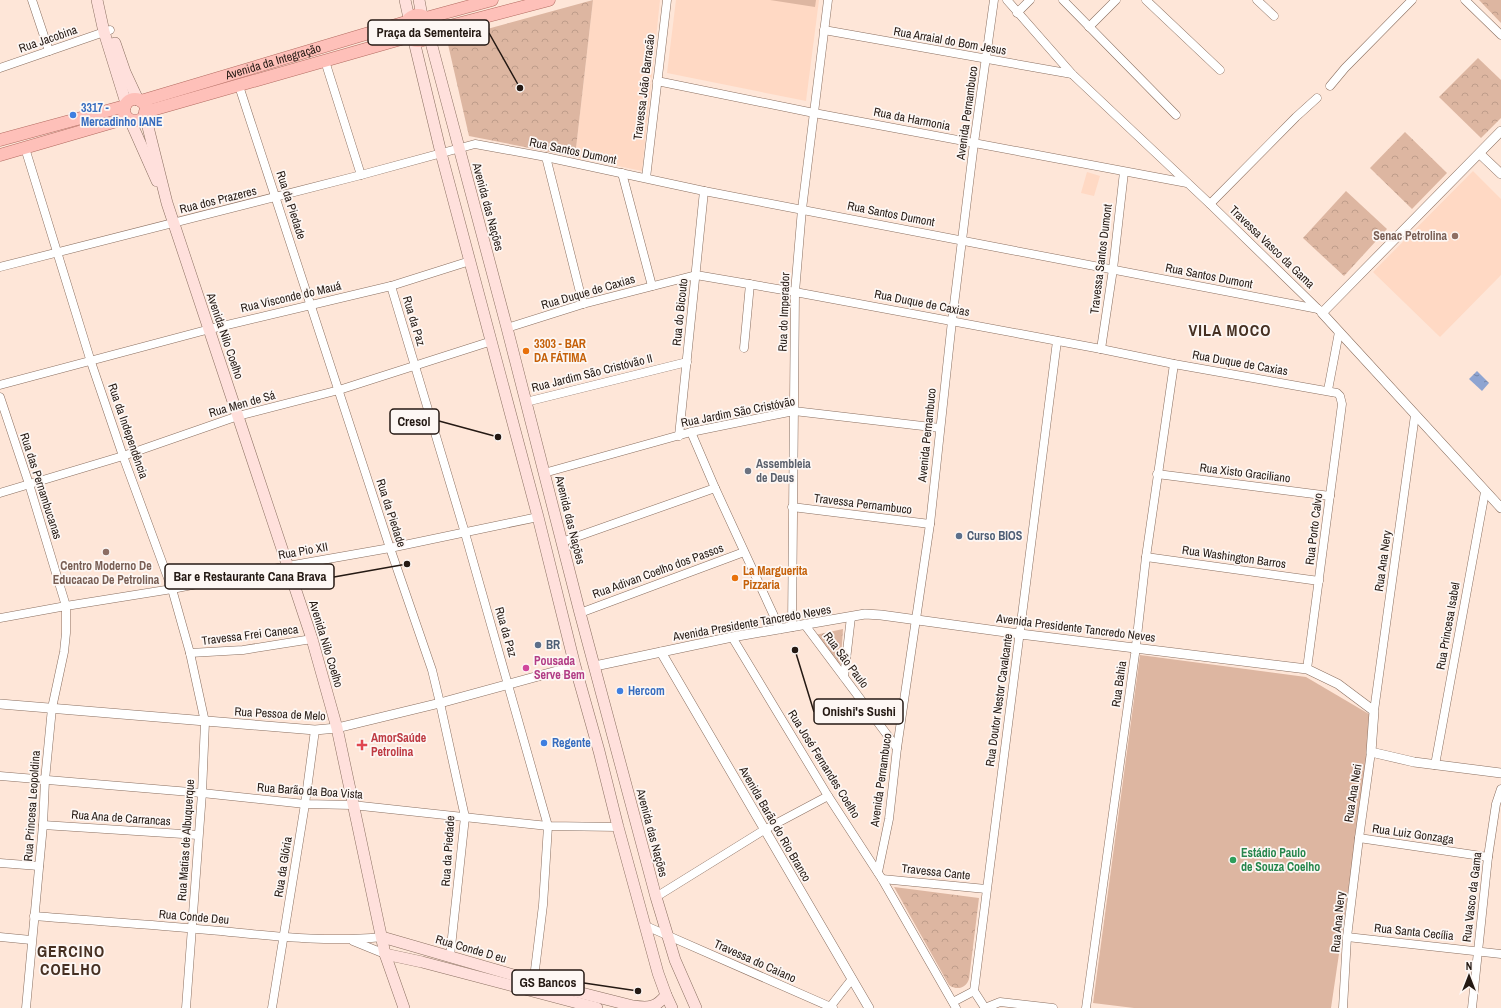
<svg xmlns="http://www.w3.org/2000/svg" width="1501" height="1008" viewBox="0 0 1501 1008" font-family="'Archivo Narrow',sans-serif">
<defs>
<pattern id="forest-crowns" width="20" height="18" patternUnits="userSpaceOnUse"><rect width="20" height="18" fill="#ddb6a1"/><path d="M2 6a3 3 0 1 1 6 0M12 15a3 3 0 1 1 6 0" fill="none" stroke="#be9c8a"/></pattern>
<pattern id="water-ripples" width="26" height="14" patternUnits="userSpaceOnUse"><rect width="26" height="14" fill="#8ea4d1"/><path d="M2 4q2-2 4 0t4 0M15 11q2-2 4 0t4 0" fill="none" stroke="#7485a8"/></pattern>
</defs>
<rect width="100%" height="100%" fill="#fee6d8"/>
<g fill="#ffd9c4">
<path d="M593 0H660L642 171 575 157Z"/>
<path d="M676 0H819L806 101 667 73Z"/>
<path d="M1473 171 1501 199V275L1440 337 1373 272Z"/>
<path d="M1087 172 1100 176 1094 196 1081 193Z"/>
</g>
<g fill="url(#forest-crowns)">
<path d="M593 0 575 157 469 136 447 40Z"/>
<path d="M1479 0H1501V23Z"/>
<path d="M1478 58 1501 80V118L1481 138 1439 97Z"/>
<path d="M1405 132 1447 173 1412 209 1370 168Z"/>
<path d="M1346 191 1387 229 1344 276 1303 238Z"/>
<path d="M843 629 840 672 815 635Z"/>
<path d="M894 887 979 898 969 979C966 988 957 991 949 985Z"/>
</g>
<g fill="#ddb6a1">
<path d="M770 0H816L815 7Z"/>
<path d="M1140 655 1306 677 1374 717 1331 1008H1134L1093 1003Z"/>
</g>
<path fill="url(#water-ripples)" d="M1477 371 1489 383 1482 391 1469 379Z"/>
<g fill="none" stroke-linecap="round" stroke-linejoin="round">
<g stroke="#8a6f60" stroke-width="9">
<g id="minor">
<path d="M32 0 49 51"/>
<path d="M1007 0 1072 74 1210 204 1319 310"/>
<path d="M1063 0 1176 115"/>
<path d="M1146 0 1220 70"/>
<path d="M1257 0 1274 16"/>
<path d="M1465 0 1501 35"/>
<path d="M1017 13 1030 0"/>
<path d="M1089 27 1116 0"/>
<path d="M824 30 1072 74"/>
<path d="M325 61 361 175"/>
<path d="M0 68 110 30"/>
<path d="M657 81 814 113 1187 183"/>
<path d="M239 86 390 548 432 670 440 703 465 817 450 956"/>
<path d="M1330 86 1345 68 1412 0"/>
<path d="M25 148 91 362 123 456 172 589 190 653 205 722 202 793 186 1008"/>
<path d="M546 157 583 304"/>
<path d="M622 173 652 286"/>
<path d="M646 178 667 0"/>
<path d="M1210 204 1296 117 1317 98"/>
<path d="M0 267 361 175 475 144 546 157 704 191 1318 309"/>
<path d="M391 286 465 533 548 826 543 905 533 986"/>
<path d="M507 328 583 304 696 275 795 292 1101 349 1174 364 1337 393 1340 396 1342 404 1307 669"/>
<path d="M744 348 750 284"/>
<path d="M1101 349 1113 269 1124 172"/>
<path d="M0 385 210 329 391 286 470 261"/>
<path d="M1328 390 1339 332"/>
<path d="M0 397 29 484 66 606V633L64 652 52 708 45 780 43 825 26 1008"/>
<path d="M526 402 687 362"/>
<path d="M691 432 715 488 780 629"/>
<path d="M679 436 704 191"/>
<path d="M544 473 691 432 794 411 940 428"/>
<path d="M1157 474 1330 496"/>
<path d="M0 493 123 456 238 416 339 390 492 341"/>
<path d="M792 507 930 524"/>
<path d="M562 542 715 488"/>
<path d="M1146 557 1319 581"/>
<path d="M580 613 744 552"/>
<path d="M0 618 66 606 172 589 288 566 390 548 538 517"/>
<path d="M805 625 897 748"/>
<path d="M792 627 795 292 802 209 828 0"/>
<path d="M732 637 828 796 882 879 956 1008"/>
<path d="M190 653 243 650 312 639"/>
<path d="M844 677 851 617"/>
<path d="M1374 711 1415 415"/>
<path d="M1435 765 1485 492"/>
<path d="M0 776 202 793 305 804 352 805 548 826 618 827"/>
<path d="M43 825 198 835"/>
<path d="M1359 838 1488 857"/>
<path d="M0 863 39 866"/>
<path d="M878 872 889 819 897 748 930 524 952 321 974 143 994 0"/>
<path d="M882 879 986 889"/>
<path d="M656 897 764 830 828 796"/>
<path d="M34 916C92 921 151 924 209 930 266 935 324 943 382 937"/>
<path d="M646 926 833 1008"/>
<path d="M0 937 31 940"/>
<path d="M1347 937 1501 954"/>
<path d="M353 941 385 954"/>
<path d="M974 991 1057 341"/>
<path d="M953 1002 974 991 985 1008"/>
<path d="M830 1007 852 979"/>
<path d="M272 1008 305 804 315 730"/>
<path d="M985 1008 1000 1002 1053 1008"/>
<path d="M1086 1008 1135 654 1146 557 1174 364"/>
<path d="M1343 1008 1347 937 1359 838 1371 752"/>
<path d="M1472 1008 1488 857 1496 804 1501 789"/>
</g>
</g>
<g stroke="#8a6f60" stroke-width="10">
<g id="tertiary">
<path d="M1501 131 1322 313 1501 508"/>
<path d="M1480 154 1501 174"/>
<path d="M661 652 869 1008"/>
<path d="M595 666 732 637 865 614 881 615 1020 634 1307 669 1338 684 1374 711 1371 752 1414 762 1501 773"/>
<path d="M0 704 315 730 337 728 440 703 575 666"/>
</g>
</g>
<g stroke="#8a6f60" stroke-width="12">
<g id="secondary">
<path d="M97 0 104 32 126 103"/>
<path d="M405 0 409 18"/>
<path d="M419 0 422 16"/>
<path d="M429 35 507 328 580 613 656 897 675 960 696 1008"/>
<path d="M414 41 441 153 538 517 575 666 599 751 618 827 658 973 666 995 672 1008"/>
<path d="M115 43 125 72 138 100"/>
<path d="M145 115 167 203 312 639 337 728 385 954 404 1008"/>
<path d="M130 120 157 181"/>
<path d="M382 937 534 981 633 1006C649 1008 656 1008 666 995"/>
<path d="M385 954 422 962 597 1008"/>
</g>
</g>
<g stroke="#b26a60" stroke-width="13">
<g id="primary">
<circle cx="418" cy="28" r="13"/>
<path d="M426 18 492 0"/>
<path d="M431 31 549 0"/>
<circle cx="135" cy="110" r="11"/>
<path id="s1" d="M141 101 406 22"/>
<path d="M145 112 408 37"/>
<path d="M0 140 125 106"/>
<path d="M0 155 127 118"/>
</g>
</g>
<use href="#minor" stroke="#fff" stroke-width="8"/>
<use href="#tertiary" stroke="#fff" stroke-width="9"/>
<use href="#secondary" stroke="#ffe0dc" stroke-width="11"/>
<use href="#primary" stroke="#fec0b9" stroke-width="12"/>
</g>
<g fill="#3f7fe0" stroke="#fdf7f4" stroke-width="1.5">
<circle cx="73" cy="115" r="4"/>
<circle cx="620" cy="691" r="4"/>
<circle cx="544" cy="743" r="4"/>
</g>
<g fill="#8d6e63" stroke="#fdf7f4" stroke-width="1.5">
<circle cx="1455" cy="236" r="4"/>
<circle cx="106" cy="552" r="4"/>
</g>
<g fill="#e8710a" stroke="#fdf7f4" stroke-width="1.5">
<circle cx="526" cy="351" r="4"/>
<circle cx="735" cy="578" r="4"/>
</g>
<circle fill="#6b7280" stroke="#fdf7f4" stroke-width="1.5" cx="748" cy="471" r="4"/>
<g fill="#5c6f8a" stroke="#fdf7f4" stroke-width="1.5">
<circle cx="959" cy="536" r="4"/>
<circle cx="538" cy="645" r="4"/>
</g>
<circle fill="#d1479c" stroke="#fdf7f4" stroke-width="1.5" cx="526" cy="668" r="4"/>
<path fill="#e0444e" stroke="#fdf7f4" stroke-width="1.5" d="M360 739h4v4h4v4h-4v4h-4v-4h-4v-4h4z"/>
<circle fill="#2e9e5b" stroke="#fdf7f4" stroke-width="1.5" cx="1233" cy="860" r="4"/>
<g text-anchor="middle" stroke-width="3.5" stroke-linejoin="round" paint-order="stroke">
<g font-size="12" fill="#241913" stroke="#fdf7f4">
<text transform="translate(48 39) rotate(-19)" y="4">Rua Jacobina</text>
<text transform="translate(950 41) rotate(10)" y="4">Rua Arraial do Bom Jesus</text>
<text dy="4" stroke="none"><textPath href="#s1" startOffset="138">Avenida da Integração</textPath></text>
<text transform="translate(644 87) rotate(-83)" y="4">Travessa João Barracão</text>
<text transform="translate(967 113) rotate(-82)" y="4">Avenida Pernambuco</text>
<text transform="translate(912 119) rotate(11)" y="4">Rua da Harmonia</text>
<text transform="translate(573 151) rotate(12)" y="4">Rua Santos Dumont</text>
<text transform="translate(218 200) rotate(-14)" y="4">Rua dos Prazeres</text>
<text transform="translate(291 205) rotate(72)" y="4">Rua da Piedade</text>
<text transform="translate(488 207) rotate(75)" y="4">Avenida das Nações</text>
<text transform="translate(891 214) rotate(11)" y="4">Rua Santos Dumont</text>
<text transform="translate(1272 247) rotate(44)" y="4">Travessa Vasco da Gama</text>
<text transform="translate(1101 259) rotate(-83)" y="4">Travessa Santos Dumont</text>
<text transform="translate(1209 276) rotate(11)" y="4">Rua Santos Dumont</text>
<text transform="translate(588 292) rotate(-16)" y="4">Rua Duque de Caxias</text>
<text transform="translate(291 297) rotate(-13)" y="4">Rua Visconde do Mauá</text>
<text transform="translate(922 303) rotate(11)" y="4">Rua Duque de Caxias</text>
<text transform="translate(680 312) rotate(-84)" y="4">Rua do Bicouto</text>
<text transform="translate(784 312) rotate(-88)" y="4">Rua do Imperador</text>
<text transform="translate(414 321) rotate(73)" y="4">Rua da Paz</text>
<text transform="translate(225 336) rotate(71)" y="4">Avenida Nilo Coelho</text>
<text transform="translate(1240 363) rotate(10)" y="4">Rua Duque de Caxias</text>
<text transform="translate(592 373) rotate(-14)" y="4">Rua Jardim São Cristóvão II</text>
<text transform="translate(242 404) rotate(-16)" y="4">Rua Men de Sá</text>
<text transform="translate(738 412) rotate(-11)" y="4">Rua Jardim São Cristóvão</text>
<text transform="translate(128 431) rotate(71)" y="4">Rua da Independência</text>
<text transform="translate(927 435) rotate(-84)" y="4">Avenida Pernambuco</text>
<text transform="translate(1245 473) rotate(7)" y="4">Rua Xisto Graciliano</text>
<text transform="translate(41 486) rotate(72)" y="4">Rua das Pernambucanas</text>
<text transform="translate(863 504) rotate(7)" y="4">Travessa Pernambuco</text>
<text transform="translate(391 513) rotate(72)" y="4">Rua da Piedade</text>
<text transform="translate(570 520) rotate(76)" y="4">Avenida das Nações</text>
<text transform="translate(1314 529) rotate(-83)" y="4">Rua Porto Calvo</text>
<text transform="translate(303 551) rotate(-10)" y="4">Rua Pio XII</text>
<text transform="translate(1234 557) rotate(8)" y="4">Rua Washington Barros</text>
<text transform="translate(1383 561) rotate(-82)" y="4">Rua Ana Nery</text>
<text transform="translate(658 571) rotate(-20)" y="4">Rua Adivan Coelho dos Passos</text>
<text transform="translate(752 623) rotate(-10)" y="4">Avenida Presidente Tancredo Neves</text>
<text transform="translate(1448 626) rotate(-80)" y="4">Rua Princesa Isabel</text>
<text transform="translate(1076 628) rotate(7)" y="4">Avenida Presidente Tancredo Neves</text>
<text transform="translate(506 632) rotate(74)" y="4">Rua da Paz</text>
<text transform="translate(250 635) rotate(-7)" y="4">Travessa Frei Caneca</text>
<text transform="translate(326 644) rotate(73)" y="4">Avenida Nilo Coelho</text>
<text transform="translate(846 660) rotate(53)" y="4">Rua São Paulo</text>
<text transform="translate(1119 684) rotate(-82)" y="4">Rua Bahia</text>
<text transform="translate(999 700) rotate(-82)" y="4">Rua Doutor Nestor Cavalcante</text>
<text transform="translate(280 714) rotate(3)" y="4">Rua Pessoa de Melo</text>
<text transform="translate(824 764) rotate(58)" y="4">Rua José Fernandes Coelho</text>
<text transform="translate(881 780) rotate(-82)" y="4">Avenida Pernambuco</text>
<text transform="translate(310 791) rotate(4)" y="4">Rua Barão da Boa Vista</text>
<text transform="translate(1353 793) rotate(-81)" y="4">Rua Ana Neri</text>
<text transform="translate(32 806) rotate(-86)" y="4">Rua Princesa Leopoldina</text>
<text transform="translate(121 818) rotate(4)" y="4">Rua Ana de Carrancas</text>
<text transform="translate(775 824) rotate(60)" y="4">Avenida Barão do Rio Branco</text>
<text transform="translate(652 833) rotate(75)" y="4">Avenida das Nações</text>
<text transform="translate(1413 834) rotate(8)" y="4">Rua Luiz Gonzaga</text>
<text transform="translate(186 840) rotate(-86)" y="4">Rua Matias de Albuquerque</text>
<text transform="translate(448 851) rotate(-86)" y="4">Rua da Piedade</text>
<text transform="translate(283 867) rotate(-81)" y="4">Rua da Glória</text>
<text transform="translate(936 872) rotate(6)" y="4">Travessa Cante</text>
<text transform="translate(1472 897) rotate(-83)" y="4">Rua Vasco da Gama</text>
<text transform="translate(194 917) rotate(5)" y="4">Rua Conde Deu</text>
<text transform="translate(1338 922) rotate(-85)" y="4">Rua Ana Nery</text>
<text transform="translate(1414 932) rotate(6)" y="4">Rua Santa Cecília</text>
<text transform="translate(471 949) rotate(16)" y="4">Rua Conde D eu</text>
<text transform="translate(755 961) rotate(24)" y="4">Travessa do Caiano</text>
</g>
<g font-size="12" font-weight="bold" fill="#366cbe" stroke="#fdf7f4" text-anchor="start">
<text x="81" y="112">3317 -<tspan x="81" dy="14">Mercadinho IANE</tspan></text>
<text x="628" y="695">Hercom</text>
<text x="552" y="747">Regente</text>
</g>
<g font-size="12" font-weight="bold" fill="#785e54" stroke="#fdf7f4" text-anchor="end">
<text x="1447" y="240">Senac Petrolina</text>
<text x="106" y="570" text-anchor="middle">Centro Moderno De<tspan x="106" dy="14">Educacao De Petrolina</tspan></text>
</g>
<g font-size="12" font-weight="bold" fill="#c56008" stroke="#fdf7f4" text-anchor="start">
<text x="534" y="348">3303 - BAR<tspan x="534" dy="14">DA FÁTIMA</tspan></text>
<text x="743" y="575">La Marguerita<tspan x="743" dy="14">Pizzaria</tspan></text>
</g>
<g font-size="12" font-weight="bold" fill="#5b616d" stroke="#fdf7f4" text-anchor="start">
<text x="756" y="468">Assembleia<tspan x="756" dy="14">de Deus</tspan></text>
</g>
<g font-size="12" font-weight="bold" fill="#4e5e75" stroke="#fdf7f4" text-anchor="start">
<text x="967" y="540">Curso BIOS</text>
<text x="546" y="649">BR</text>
</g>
<g font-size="12" font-weight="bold" fill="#b23c85" stroke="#fdf7f4" text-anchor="start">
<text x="534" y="665">Pousada<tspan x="534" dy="14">Serve Bem</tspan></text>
</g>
<g font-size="12" font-weight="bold" fill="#be3a42" stroke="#fdf7f4" text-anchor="start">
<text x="371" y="742">AmorSaúde<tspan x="371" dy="14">Petrolina</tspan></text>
</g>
<g font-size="12" font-weight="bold" fill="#27864d" stroke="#fdf7f4" text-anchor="start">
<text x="1241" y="857">Estádio Paulo<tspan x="1241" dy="14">de Souza Coelho</tspan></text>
</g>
<g font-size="16" font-weight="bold" letter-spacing="1" fill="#463022" stroke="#fdf7f4">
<text x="1230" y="336">VILA MOCO</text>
<text x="71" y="957">GERCINO<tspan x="71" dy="18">COELHO</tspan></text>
</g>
</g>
<path fill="none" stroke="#241913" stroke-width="1.5" d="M520 88L489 33M498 437L439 421M407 564L334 577M795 650L814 712M638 991L584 983"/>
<g fill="#241913" stroke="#fdf7f4" stroke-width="1.5">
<circle cx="520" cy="88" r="4"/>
<circle cx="498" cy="437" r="4"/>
<circle cx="407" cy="564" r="4"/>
<circle cx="795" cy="650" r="4"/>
<circle cx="638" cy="991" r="4"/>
</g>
<g fill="#fdf7f4" stroke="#241913" stroke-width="1.5">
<rect x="368" y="20" width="121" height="25" rx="4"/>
<rect x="390" y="409" width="49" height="25" rx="4"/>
<rect x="165" y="564" width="169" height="25" rx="4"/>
<rect x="814" y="699" width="89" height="25" rx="4"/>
<rect x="512" y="970" width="72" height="25" rx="4"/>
</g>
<g font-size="13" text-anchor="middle" font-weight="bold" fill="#241913">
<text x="429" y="37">Praça da Sementeira</text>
<text x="414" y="426">Cresol</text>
<text x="250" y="581">Bar e Restaurante Cana Brava</text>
<text x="859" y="716">Onishi's Sushi</text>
<text x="548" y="987">GS Bancos</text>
</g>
<g transform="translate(1469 976)" stroke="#fdf7f4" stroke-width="3" paint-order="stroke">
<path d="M0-3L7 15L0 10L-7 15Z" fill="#241913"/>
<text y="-6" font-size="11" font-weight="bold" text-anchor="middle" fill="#241913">N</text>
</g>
</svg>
